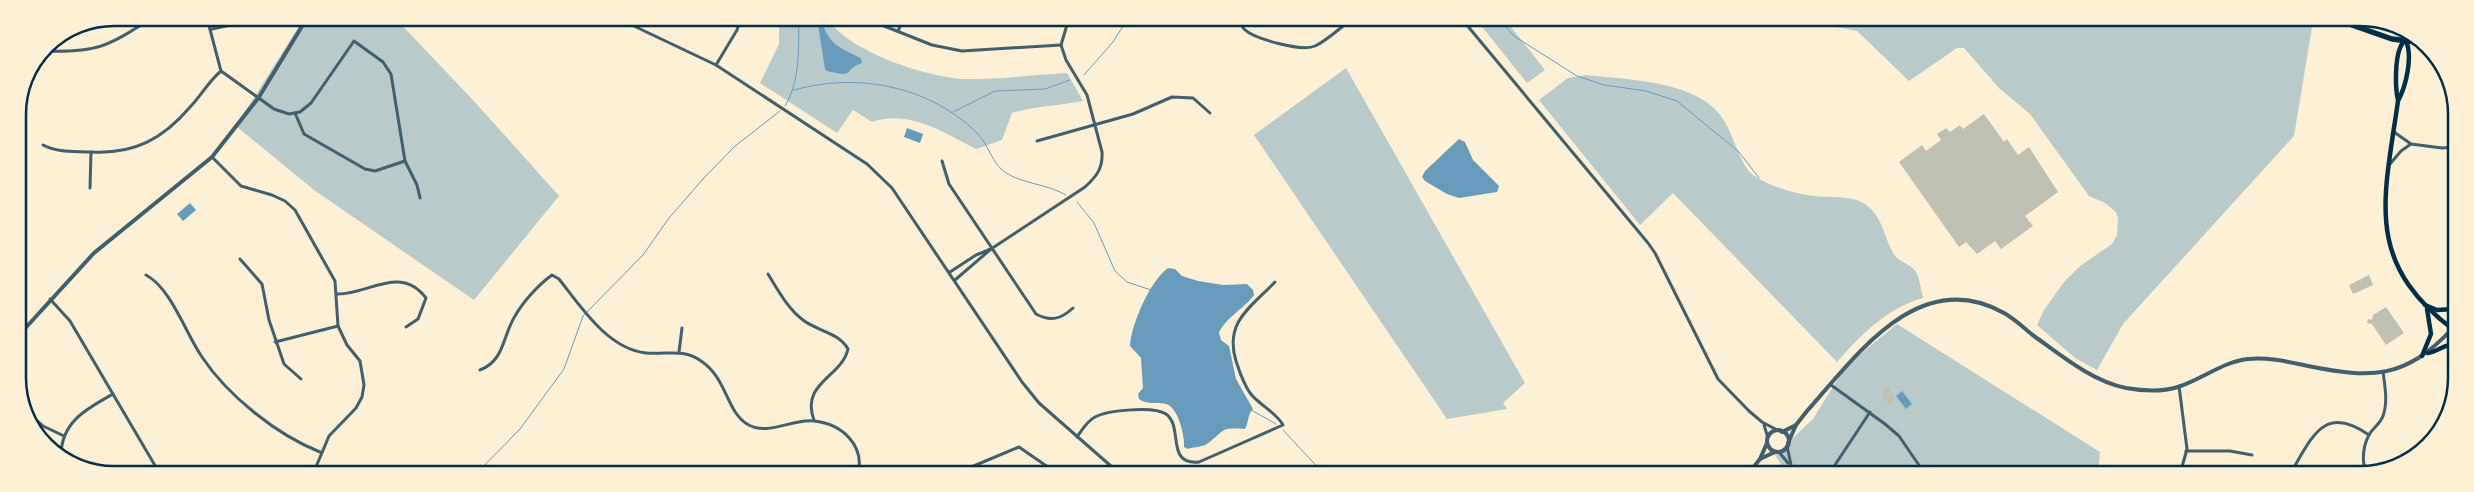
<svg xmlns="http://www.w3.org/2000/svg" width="2474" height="492" viewBox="0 0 2474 492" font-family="'IBM Plex Sans',sans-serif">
<rect width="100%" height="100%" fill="#fdf0d5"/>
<g fill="#b9caca">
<path d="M304 18H395L473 100 559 196 474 300 314 190 236 126Z"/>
<path d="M779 18H828C845 51 931 79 967 79 1000 79 1034 75 1067 73L1083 101C1059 106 1035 106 1012 113L1002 140 976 149C945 133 908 109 872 122L853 110 837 133 760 83 779 44Z"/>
<path d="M1475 18H1504L1545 70 1527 83Z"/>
<path d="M1791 18H2284L2312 27 2294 136 2123 324 2097 370 2075 358 2037 325 2044 310 2064 282 2080 266 2112 244 2117 235 2118 219 2116 212 2105 203 2089 196 2030 114 1999 88 1964 48H1957L1909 81 1857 31Z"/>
<path d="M1346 68 1525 383 1503 403 1507 409 1447 419 1254 135Z"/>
<path d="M1586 75C1628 80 1702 80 1725 122 1733 135 1741 166 1753 175 1770 187 1793 193 1813 196 1832 198 1858 194 1871 209 1883 221 1885 239 1893 253 1898 262 1911 264 1916 272 1920 279 1921 290 1923 298 1887 308 1862 334 1837 362L1673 193 1640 225 1539 100 1568 78Z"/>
<path d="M1897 324 2100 452 2098 474H1787L1775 455 1813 419 1846 366Z"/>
</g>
<g fill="#669bbc">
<path d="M817 18H821C827 43 839 48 861 58L862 63C841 71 857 78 827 71L825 69Z"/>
<path d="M907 128 923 134 920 143 904 137Z"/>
<path d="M1459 139 1465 142 1473 160 1499 186 1497 192 1459 198 1447 194 1425 181 1422 177 1425 171Z"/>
<path d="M190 203 196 210 183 221 177 214Z"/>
<path d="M1168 268 1175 269 1182 276 1198 281 1223 285 1247 284 1253 290 1254 295C1245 308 1224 319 1219 333L1221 340 1229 346 1236 379 1253 409C1247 415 1249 422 1245 429 1219 427 1226 430 1207 444 1203 447 1193 447 1188 449L1184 447C1185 436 1178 407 1166 404 1155 401 1149 406 1139 399L1138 394 1143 388 1141 358 1130 346C1131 325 1150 281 1168 268Z"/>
<path d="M1902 391 1912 404 1906 409 1896 396Z"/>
</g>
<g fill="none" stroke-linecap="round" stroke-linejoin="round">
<g stroke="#669bbc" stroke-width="1">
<path d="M1498 18 1514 36 1577 76 1604 85 1646 91 1677 101 1739 152 1759 178"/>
<path d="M2286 18V19"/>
<path d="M1084 75 1113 42 1128 18"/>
<path d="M794 90C858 72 929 86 977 133 989 145 992 164 1006 173 1024 184 1047 184 1066 195"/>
<path d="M785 106C801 79 798 49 799 18"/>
<path d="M953 112 995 91 1045 89 1070 80"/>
<path d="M1077 202 1094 223 1115 271 1127 282 1151 290"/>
<path d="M1251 410 1276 424"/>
<path d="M1283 430 1324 474"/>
<path d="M476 474 520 429 564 369 583 316 643 255 669 218 703 179 734 147 780 111"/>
</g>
</g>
<g fill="#bec0b2">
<path d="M1984 114 2004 142 2007 139 2018 155 2029 147 2058 192 2025 216 2033 226 2001 249 1995 241 1977 254 1966 242 1959 247 1899 162 1922 145 1926 151 1941 140 1937 134 1946 128 1950 132 1960 125 1963 129Z"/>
<path d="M2369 275 2373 285 2353 294 2349 285Z"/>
<path d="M2386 307 2404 333 2386 345 2372 324 2367 323 2368 319 2372 320 2373 315Z"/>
<path d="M1888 388 1896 398 1888 404 1881 394Z"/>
</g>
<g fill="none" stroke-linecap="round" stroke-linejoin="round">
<g stroke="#3f606c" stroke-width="3">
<path d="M207 18 221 71 274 109 289 114 300 112 311 103 354 41 383 62 391 74 405 161 417 185 420 198"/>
<path d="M617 18 716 65 867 164 892 188 1022 382 1039 403 1120 474"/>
<path d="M864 18 932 45 962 51 1061 45 1066 60 1087 95 1102 152C1103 168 1097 176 1085 187L991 249 976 255 950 272"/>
<path d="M1239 18C1240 21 1241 26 1244 29 1254 39 1302 52 1315 46 1328 40 1341 27 1353 18"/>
<path d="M1461 18 1648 243 1655 253 1718 379 1749 411 1762 422 1779 431"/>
<path d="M212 29 240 23 249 18"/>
<path d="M898 31 904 18"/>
<path d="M1061 45 1069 18"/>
<path d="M42 51C97 53 107 47 152 18"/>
<path d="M716 65 737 30 741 18"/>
<path d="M295 113 304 134 365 169 375 171 405 161"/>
<path d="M2394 132 2411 144 2442 148 2455 147"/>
<path d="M1037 141 1133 114 1172 97 1193 98 1210 113"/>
<path d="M43 145C58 153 75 151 92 152 135 154 163 139 191 106 202 94 209 81 221 71"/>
<path d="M212 157 241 186 272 195 285 201 295 210 335 281 338 326 347 345 360 361 364 385 362 397 356 408 329 436 313 474"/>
<path d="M942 161 949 184 1036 314C1051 322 1061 319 1073 308"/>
<path d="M2390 164 2401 151 2411 144"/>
<path d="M90 188 91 152"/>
<path d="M240 259 262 284 269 320 284 364 301 379"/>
<path d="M768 274C778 290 788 309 803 320 817 331 838 332 848 349 842 377 800 383 814 420"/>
<path d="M146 275C171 288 186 334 202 357 228 396 277 435 320 452"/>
<path d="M955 280 991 249"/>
<path d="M337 294C368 295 400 264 426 298L418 319 406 327"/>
<path d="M50 299 70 321 160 474"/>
<path d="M2452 329 2455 324"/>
<path d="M275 342 338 326"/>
<path d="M679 352 682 328"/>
<path d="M480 370C505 360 502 337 515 316 523 302 538 285 552 275L559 279C581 307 608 349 646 353 667 355 683 348 701 361 727 378 726 411 747 424 767 437 793 418 814 421 842 424 865 445 858 474"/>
<path d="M1831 385 1885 424 1899 436 1925 474"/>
<path d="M2179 386 2187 449 2180 474"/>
<path d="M22 401 24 405"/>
<path d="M29 414 43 426 64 436"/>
<path d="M1764 425 1768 438"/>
<path d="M1077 437C1082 430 1087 421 1095 417 1108 410 1154 406 1166 414 1184 427 1165 465 1199 462L1283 425C1276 412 1259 405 1250 393 1243 383 1240 373 1236 361 1224 322 1251 307 1275 282"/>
<path d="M1787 446 1793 474"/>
<path d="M2186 451H2230L2252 455"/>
<path d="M1779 452 1788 463"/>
<path d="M61 454C62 421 88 408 113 394"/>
<path d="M965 474 964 470 1019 447 1058 474"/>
<path d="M1829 474 1870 412"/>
<path d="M2290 474C2312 438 2323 403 2369 435"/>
<path d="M2358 474 2365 472"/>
<path d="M2367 474C2361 462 2363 446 2369 435 2373 428 2380 424 2383 416 2388 402 2385 387 2383 372"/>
</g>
<g stroke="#3f606c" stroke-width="4">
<path d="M19 335 94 253 212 157 259 97 307 18"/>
<circle cx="1778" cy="441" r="11"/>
<path d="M1782 432 1796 425"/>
<path d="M1788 443 1796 425 1807 411C1856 356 1919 265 2004 313 2015 319 2025 329 2034 336 2062 356 2092 381 2126 388 2143 391 2162 392 2178 387 2203 379 2222 362 2248 359 2269 357 2289 362 2308 366 2372 379 2405 379 2452 329"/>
<path d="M1760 459 1767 443"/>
<path d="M1748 474 1760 459 1775 452"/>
</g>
<g stroke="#003049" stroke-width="4.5">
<path d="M2406 41C2413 57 2406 86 2398 101 2384 200 2363 262 2455 331"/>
<path d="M2398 100C2395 88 2395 60 2400 48 2402 42 2406 41 2407 34"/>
<path d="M2425 305 2437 310 2455 309"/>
<path d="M2428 353C2439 351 2445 344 2455 344"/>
<path d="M2422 356 2431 334 2427 309"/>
</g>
<path stroke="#003049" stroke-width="5.5" d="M2332 18 2392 39 2425 43"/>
</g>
<path d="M0 0H2474V492H0ZM114 26H2360A88 88 0 0 1 2448 114V378A88 88 0 0 1 2360 466H114A88 88 0 0 1 26 378V114A88 88 0 0 1 114 26Z" fill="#fdf0d5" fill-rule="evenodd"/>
<path fill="none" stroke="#003049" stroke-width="2.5" d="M114 26H2360A88 88 0 0 1 2448 114V378A88 88 0 0 1 2360 466H114A88 88 0 0 1 26 378V114A88 88 0 0 1 114 26Z"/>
</svg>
